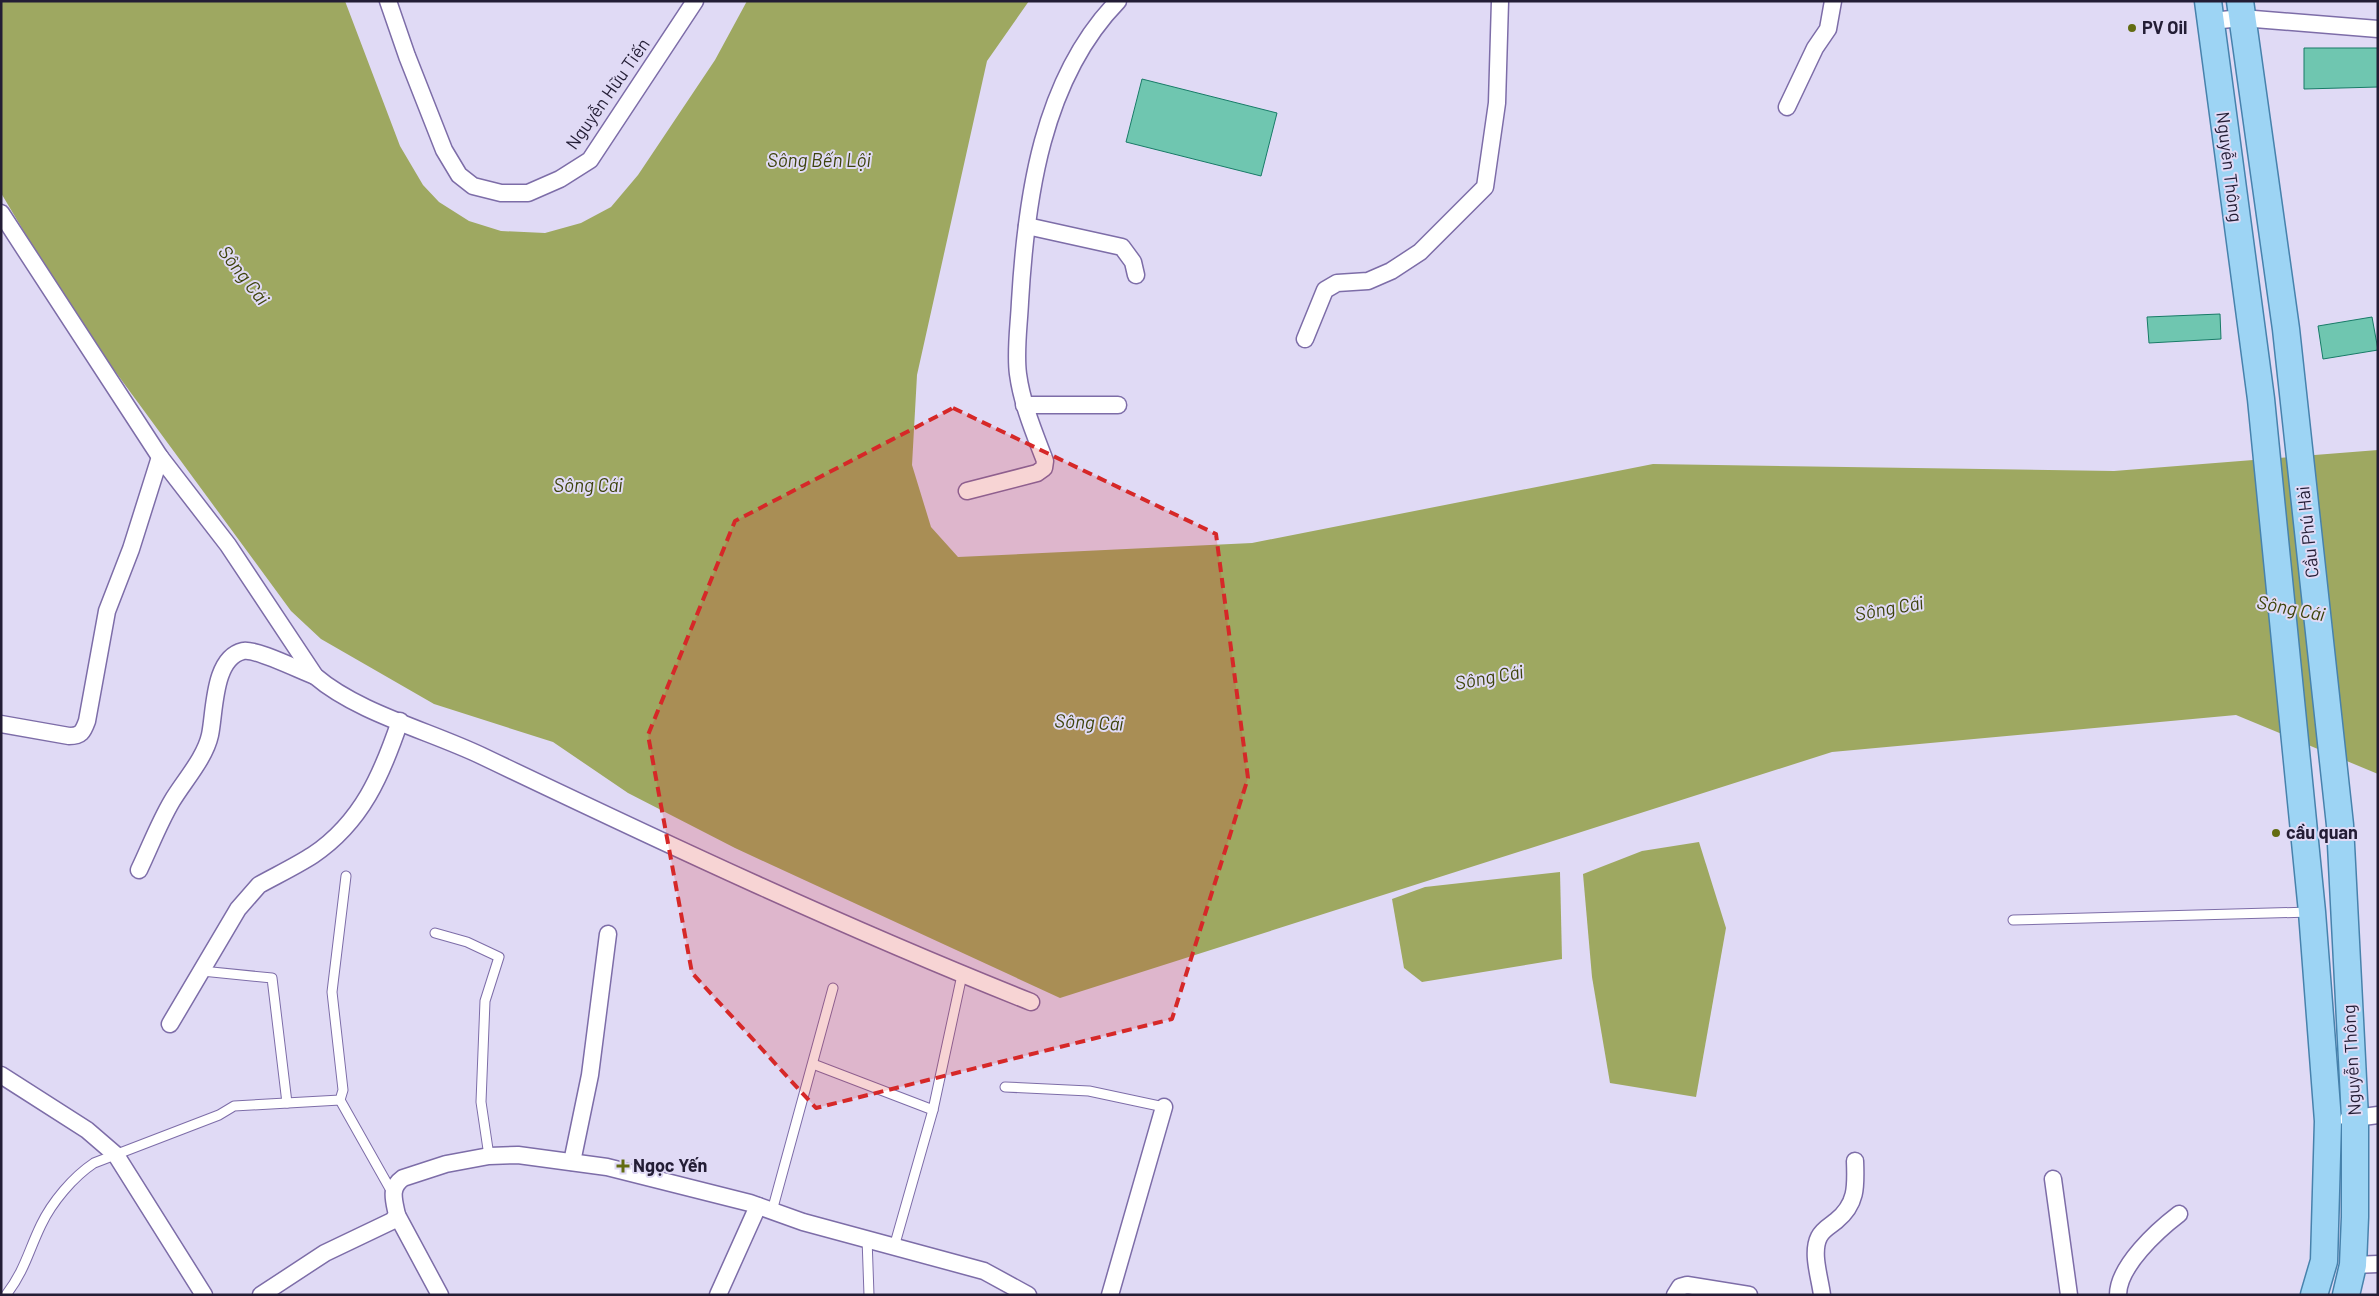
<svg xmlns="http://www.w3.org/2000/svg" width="2379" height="1296" viewBox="0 0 2379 1296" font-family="Barlow,sans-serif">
<rect width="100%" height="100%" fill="#e0daf5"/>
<g fill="#9ea861">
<path d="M1 1H345L400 146 423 185 439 202 469 221 501 231 545 233 581 223 611 207 638 175 715 60 747 1H1029L987 61 917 375 912 465 931 527 958 557 1252 543 1653 464 2114 471 2378 450V774L2236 715 1832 752 1060 998 735 848 628 793 553 742 434 704 321 639 291 611 73 314 1 193Z"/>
<path d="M1699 842 1726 928 1696 1097 1610 1083 1592 977 1583 874 1642 851Z"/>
<path d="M1560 872 1562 959 1422 982 1404 968 1392 899 1425 887Z"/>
</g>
<g fill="#6fc6b0" stroke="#187b67">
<path d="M2304 48H2378V87L2304 89Z"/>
<path d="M1142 79 1277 113 1261 176 1126 142Z"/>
<path d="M2220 314 2221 339 2149 343 2147 317Z"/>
<path d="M2372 317 2378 350 2323 359 2318 326Z"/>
</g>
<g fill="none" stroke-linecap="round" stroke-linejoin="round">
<g stroke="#7d6da8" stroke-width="11">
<g id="lane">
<path d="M2013 920 2310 912"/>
<path d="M435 933 467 942 499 957 485 1001 481 1102 489 1156"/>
<path d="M202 971 272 978 287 1103"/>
<path d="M813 1064 933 1110"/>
<path d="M1005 1087 1089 1091 1164 1107"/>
<path d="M340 1100 393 1194"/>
<path d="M772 1211 833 988"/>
<path d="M867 1238 869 1295"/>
<path d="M894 1247 933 1110 962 975"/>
<path d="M6 1295C25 1270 28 1252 41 1225 52 1202 73 1177 94 1163L219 1115 234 1106 340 1100 343 1090 332 992 346 876"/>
</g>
</g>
<g stroke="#7d6da8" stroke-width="19">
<g id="street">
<path d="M388 1 407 56 444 150 459 175 473 186 501 193H528L560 179 590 160 695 1"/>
<path d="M2211 21 2242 18 2378 29"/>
<path d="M1787 107 1815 48 1828 29 1833 1"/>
<path d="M1 213 160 457 228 545 315 676C358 713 430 731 482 756 662 842 845 928 1031 1002"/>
<path d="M1027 226 1122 247 1133 262 1136 275"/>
<path d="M1305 339 1325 290 1337 283 1368 281 1391 271 1420 252 1485 187 1497 103 1500 1"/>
<path d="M1024 405H1118"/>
<path d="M967 491 1037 473 1044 468 1045 461C1034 432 1022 404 1018 374 1015 351 1019 325 1020 302 1026 198 1042 79 1118 1"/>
<path d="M1 724 69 736C81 736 83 732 87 721L107 611 131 549 160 457"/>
<path d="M139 870C150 847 159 823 172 801 184 781 205 758 210 735 215 711 213 658 243 651 255 648 301 671 315 676"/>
<path d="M170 1024 238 909 259 885C277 875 296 866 313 855 362 822 382 774 400 721"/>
<path d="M1 1075 87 1130 116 1155 204 1295"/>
<path d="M2348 1119 2378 1115"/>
<path d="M572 1162 590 1075 608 934"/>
<path d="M2053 1179 2069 1295"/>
<path d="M397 1215 440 1295"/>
<path d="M2353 1265 2378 1264"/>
<path d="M261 1295 325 1253 392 1221 397 1215C394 1200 389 1188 403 1178L446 1164 489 1156 518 1155 607 1167 750 1203 803 1222 984 1271 1028 1295"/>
<path d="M718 1295 758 1206"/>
<path d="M1110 1295 1164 1107"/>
<path d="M1675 1295 1680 1287 1687 1285 1749 1295"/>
<path d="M1822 1295C1820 1278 1811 1253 1819 1237 1822 1230 1831 1225 1836 1221 1857 1204 1856 1186 1855 1161"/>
<path d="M2118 1295C2118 1266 2158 1230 2179 1214"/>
</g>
</g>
<g stroke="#4782ac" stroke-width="29">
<g id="primary">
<path d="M2208 1 2261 399 2312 912 2328 1121 2324 1261 2314 1295"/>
<path d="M2240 1 2286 329 2340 825 2355 1118V1217L2353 1265 2346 1295"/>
</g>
</g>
<use href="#lane" stroke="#fff" stroke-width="9"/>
<use href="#street" stroke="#fff" stroke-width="16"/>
<use href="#primary" stroke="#9dd4f4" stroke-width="26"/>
</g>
<path fill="#d62828" fill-opacity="0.2" stroke="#d62828" stroke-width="4" stroke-dasharray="10 6" stroke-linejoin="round" d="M953 408 1216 534 1248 778 1172 1019 816 1108 692 973 648 735 735 521Z"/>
<g fill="#636c12" stroke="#e0daf5" stroke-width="2">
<circle cx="2132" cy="28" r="5"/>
<circle cx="2276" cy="833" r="5"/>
<path d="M620.5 1158.5h5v5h5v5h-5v5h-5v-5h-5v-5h5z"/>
</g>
<g text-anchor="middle" stroke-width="4" stroke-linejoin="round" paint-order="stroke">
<g font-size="18" font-weight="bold" fill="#231d35" stroke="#e0daf5" text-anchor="start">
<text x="2142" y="34">PV Oil</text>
<text x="2286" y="839">cầu quan</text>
<text x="633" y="1172">Ngọc Yến</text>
</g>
<g font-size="18" fill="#231d35" stroke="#e0daf5">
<text transform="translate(608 94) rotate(-55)" y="6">Nguyễn Hữu Tiến</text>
<text transform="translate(2229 167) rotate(83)" y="6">Nguyễn Thông</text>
<text transform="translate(2308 532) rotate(-96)" y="6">Cầu Phú Hài</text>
<text transform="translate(2352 1060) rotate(-93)" y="6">Nguyễn Thông</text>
</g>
<g font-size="19" font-style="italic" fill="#3d430b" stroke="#e0daf5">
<text x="819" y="167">Sông Bến Lội</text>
<text transform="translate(244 275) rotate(52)" y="7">Sông Cái</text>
<text x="588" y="492">Sông Cái</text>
<text transform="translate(1889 608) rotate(-10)" y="7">Sông Cái</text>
<text transform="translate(2291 608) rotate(11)" y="7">Sông Cái</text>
<text transform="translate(1489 677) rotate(-10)" y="7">Sông Cái</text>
<text transform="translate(1089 722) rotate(3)" y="7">Sông Cái</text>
</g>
</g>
<rect width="2379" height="1296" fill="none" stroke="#231d35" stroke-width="5"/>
</svg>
